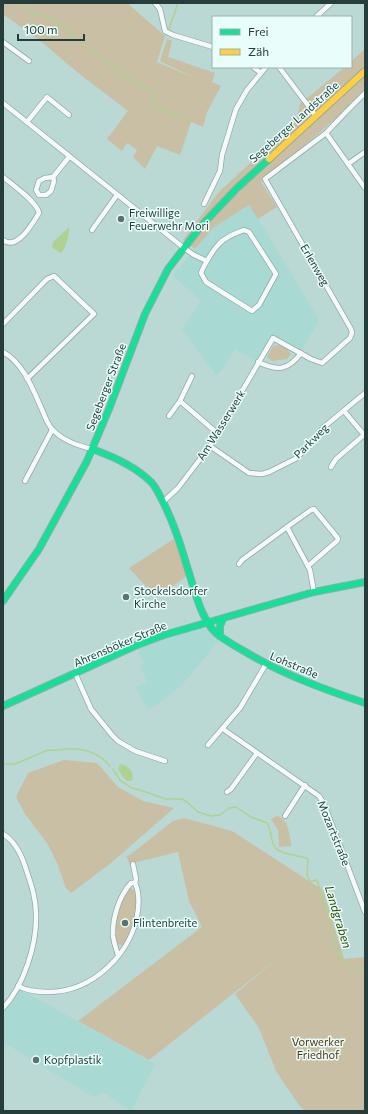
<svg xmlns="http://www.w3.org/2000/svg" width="368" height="1114" viewBox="0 0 368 1114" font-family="Commissioner,sans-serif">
<rect width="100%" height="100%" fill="#bad8d4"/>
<g fill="#a8d9d3">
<path d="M250 205 319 320 301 351 273 335 257 362 235 349 223 369 216 375 182 329 201 301 173 275 214 227Z"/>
<path d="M202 628 210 630 219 640 182 685 157 704 148 710 136 687 147 682 140 666 144 664 137 649 163 638Z"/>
<path d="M19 989 155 1064 131 1111 103 1092 94 1097 3 1042V1008Z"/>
</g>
<g fill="#c9bfa4">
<path d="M3 3H127L165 36 157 62 195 78 160 61 167 39 172 41 168 57 215 73 212 82 221 86 207 112 203 127 191 122 180 155 157 146 145 169 133 157 137 150 127 143 122 151 107 139 128 111 77 72 44 44 3 14Z"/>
<path d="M365 49V90L340 115 261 182 277 207 258 219 249 205 214 227 195 249 183 240 218 193 297 119 300 104 345 67H351V61Z"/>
<path d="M279 345 287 349 291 354 287 359 272 361 268 358 267 357 273 346Z"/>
<path d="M177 537 188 575 157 598 129 568Z"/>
<path d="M64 760 97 763 118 787 143 801 174 808 111 863 71 893 66 888 57 863 47 843 25 814 16 797 28 773Z"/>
<path d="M277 816C289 819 289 836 292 846L279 847 278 830 271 819Z"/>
<path d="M184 818 232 831 323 890 344 959 365 957V1111H305L299 1105 276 1071 259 1028 235 994 278 958 149 1060 78 1021 202 927 189 901 178 852 133 863 130 865 126 856 130 855 173 821Z"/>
<path d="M130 888C141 890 137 914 134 922 132 930 128 938 124 945 104 949 120 895 130 888Z"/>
</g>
<g fill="#afd292">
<path d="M69 227C70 234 66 247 61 253L53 248 52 246 54 241Z"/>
<path d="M120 764C128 765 135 773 132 781H127L123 777 118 769Z"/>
</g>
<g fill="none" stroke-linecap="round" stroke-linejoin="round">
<g stroke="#afd292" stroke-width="1.5">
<path d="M19 3 31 14 48 17 69 31 72 35 99 55 123 76 154 91 155 94 152 105 163 110 188 120"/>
<path d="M169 29 178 3"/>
<path d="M3 764H15L48 750C54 751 60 749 67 749 84 748 98 752 110 766"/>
<path d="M113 769 120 780 132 788 140 790 166 799H182L187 802 198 812 211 816 220 815 229 808 236 807 251 817 267 823C272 830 270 840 275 847 280 855 300 855 308 859L307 875 310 882 317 880C320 891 324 900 327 910 333 930 331 951 348 965 353 969 358 972 365 971"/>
</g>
<g stroke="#92aaa7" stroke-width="6">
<g id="street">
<path d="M155 3 160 9 165 31 173 35 213 47"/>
<path d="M316 17 331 3"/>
<path d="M3 42 29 61"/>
<path d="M253 67 261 73"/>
<path d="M279 67 316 116"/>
<path d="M3 103 184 248 194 255 207 261"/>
<path d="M27 122 47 97 69 115"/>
<path d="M326 133 365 188"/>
<path d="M348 164 365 152"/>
<path d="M3 177C13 185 37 202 39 213 33 223 17 251 3 240"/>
<path d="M53 177 54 181 51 191 46 195H39L36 190 39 181 45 178Z"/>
<path d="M53 177 69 157"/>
<path d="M204 204 220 171 222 155 236 109 247 90 266 67"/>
<path d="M92 230 117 195"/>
<path d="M244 230 249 232 276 274 259 305 252 311 206 282 201 273C204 265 213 250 219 244 225 237 236 233 244 230Z"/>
<path d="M3 324 47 279 54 276 94 314 27 379"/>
<path d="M3 352C24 363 34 392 43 412 46 419 48 426 54 431 64 441 79 446 92 449"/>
<path d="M258 362C277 371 288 371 301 353"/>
<path d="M180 401 217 433"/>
<path d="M344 411 365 436"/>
<path d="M169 416 180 401 192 376"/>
<path d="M210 446 249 473 262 474 269 472 295 459 308 447 324 427 365 393"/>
<path d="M331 467 336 459 365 434"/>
<path d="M25 481 52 430"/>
<path d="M163 502 178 488 210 446 273 338 311 359 322 363 350 338 352 333 351 329 265 179 326 133 347 111 365 93"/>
<path d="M287 527 311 510 314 509 337 537 338 539 337 541 308 566"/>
<path d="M239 564 242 560 287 527 310 570 314 592"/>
<path d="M75 673 91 709 112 735 118 741 135 751 165 761"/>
<path d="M223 729 319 796 324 804 365 912"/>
<path d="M208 745 240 708 266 664"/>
<path d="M227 792 231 789 257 753"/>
<path d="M285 816 305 785"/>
<path d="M3 834C15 841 22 856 26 869 31 884 36 898 36 914 37 944 24 986 3 1008"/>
<path d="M133 864 136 879 135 883"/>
<path d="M18 986C27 991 38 992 48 992 93 992 133 953 138 910 139 901 139 891 135 883H131C119 896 112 919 113 936 114 942 116 949 118 955"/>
</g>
</g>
<g stroke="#92aaa7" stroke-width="8">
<g id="fast">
<path d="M92 449C112 456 135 466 151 482 156 487 159 494 162 500 180 534 187 571 200 607 204 616 208 626 216 633 224 640 235 646 244 651 282 674 323 689 365 703"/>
<path d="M3 601 39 549 87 461 109 409 145 314 168 269 201 226 237 188 269 159"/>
<path d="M220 636V626L223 619"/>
<path d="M3 706 137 645 164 635 314 592 365 582"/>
</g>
</g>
<g stroke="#92aaa7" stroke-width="8">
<path id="slow" d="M269 159 365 71"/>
</g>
<use href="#street" stroke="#f5f9f9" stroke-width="4.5"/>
<use href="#fast" stroke="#16e098" stroke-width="6"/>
<use href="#slow" stroke="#ffcf43" stroke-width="6"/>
</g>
<g fill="#5a7371" stroke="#e9fefb" stroke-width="1.5">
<circle cx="121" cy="219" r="4"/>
<circle cx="126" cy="597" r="4"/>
<circle cx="125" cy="923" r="4"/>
<circle cx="36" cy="1060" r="4"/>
</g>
<g text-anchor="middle" stroke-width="3" stroke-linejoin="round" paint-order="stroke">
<g font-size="11" fill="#273d3b" stroke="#e9fefb">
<text transform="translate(294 122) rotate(-42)" y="4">Segeberger Landstraße</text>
<text transform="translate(315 265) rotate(60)" y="4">Erlenweg</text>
<text transform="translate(106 387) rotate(-69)" y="4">Segeberger Straße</text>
<text transform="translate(221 425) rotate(-58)" y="4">Am Wasserwerk</text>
<text transform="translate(311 441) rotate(-45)" y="4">Parkweg</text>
<text transform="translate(120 644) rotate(-23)" y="4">Ahrensböker Straße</text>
<text transform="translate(294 665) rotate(23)" y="4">Lohstraße</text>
<text transform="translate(334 833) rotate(68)" y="4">Mozartstraße</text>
</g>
<g font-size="11" fill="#273d3b" stroke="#e9fefb" text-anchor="start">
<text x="129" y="217">Freiwillige<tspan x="129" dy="13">Feuerwehr Mori</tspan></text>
<text x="134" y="595">Stockelsdorfer<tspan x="134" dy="13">Kirche</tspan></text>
<text x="133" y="927">Flintenbreite</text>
<text x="44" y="1064">Kopfplastik</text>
</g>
<g font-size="11" fill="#513414" stroke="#e9fefb">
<text x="318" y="1046">Vorwerker<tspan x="318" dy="13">Friedhof</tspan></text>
</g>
<g font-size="12" font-style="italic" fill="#324804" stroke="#e9fefb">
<text transform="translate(338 917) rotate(73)" y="4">Landgraben</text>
</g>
</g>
<rect width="368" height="1114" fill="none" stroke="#273d3b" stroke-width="8"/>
<rect x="212" y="16" width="140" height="52" fill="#e9fefb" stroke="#9bb1ae"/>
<rect x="220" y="29" width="20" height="6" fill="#16e098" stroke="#9bb1ae"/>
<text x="248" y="36" font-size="12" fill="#273d3b">Frei</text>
<rect x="220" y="49" width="20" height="6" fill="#ffcf43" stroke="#9bb1ae"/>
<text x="248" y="56" font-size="12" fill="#273d3b">Zäh</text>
<path d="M18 34v6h66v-6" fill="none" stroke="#273d3b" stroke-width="2"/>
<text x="24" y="34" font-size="12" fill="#273d3b" stroke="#e9fefb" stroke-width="3" paint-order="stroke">100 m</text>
</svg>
